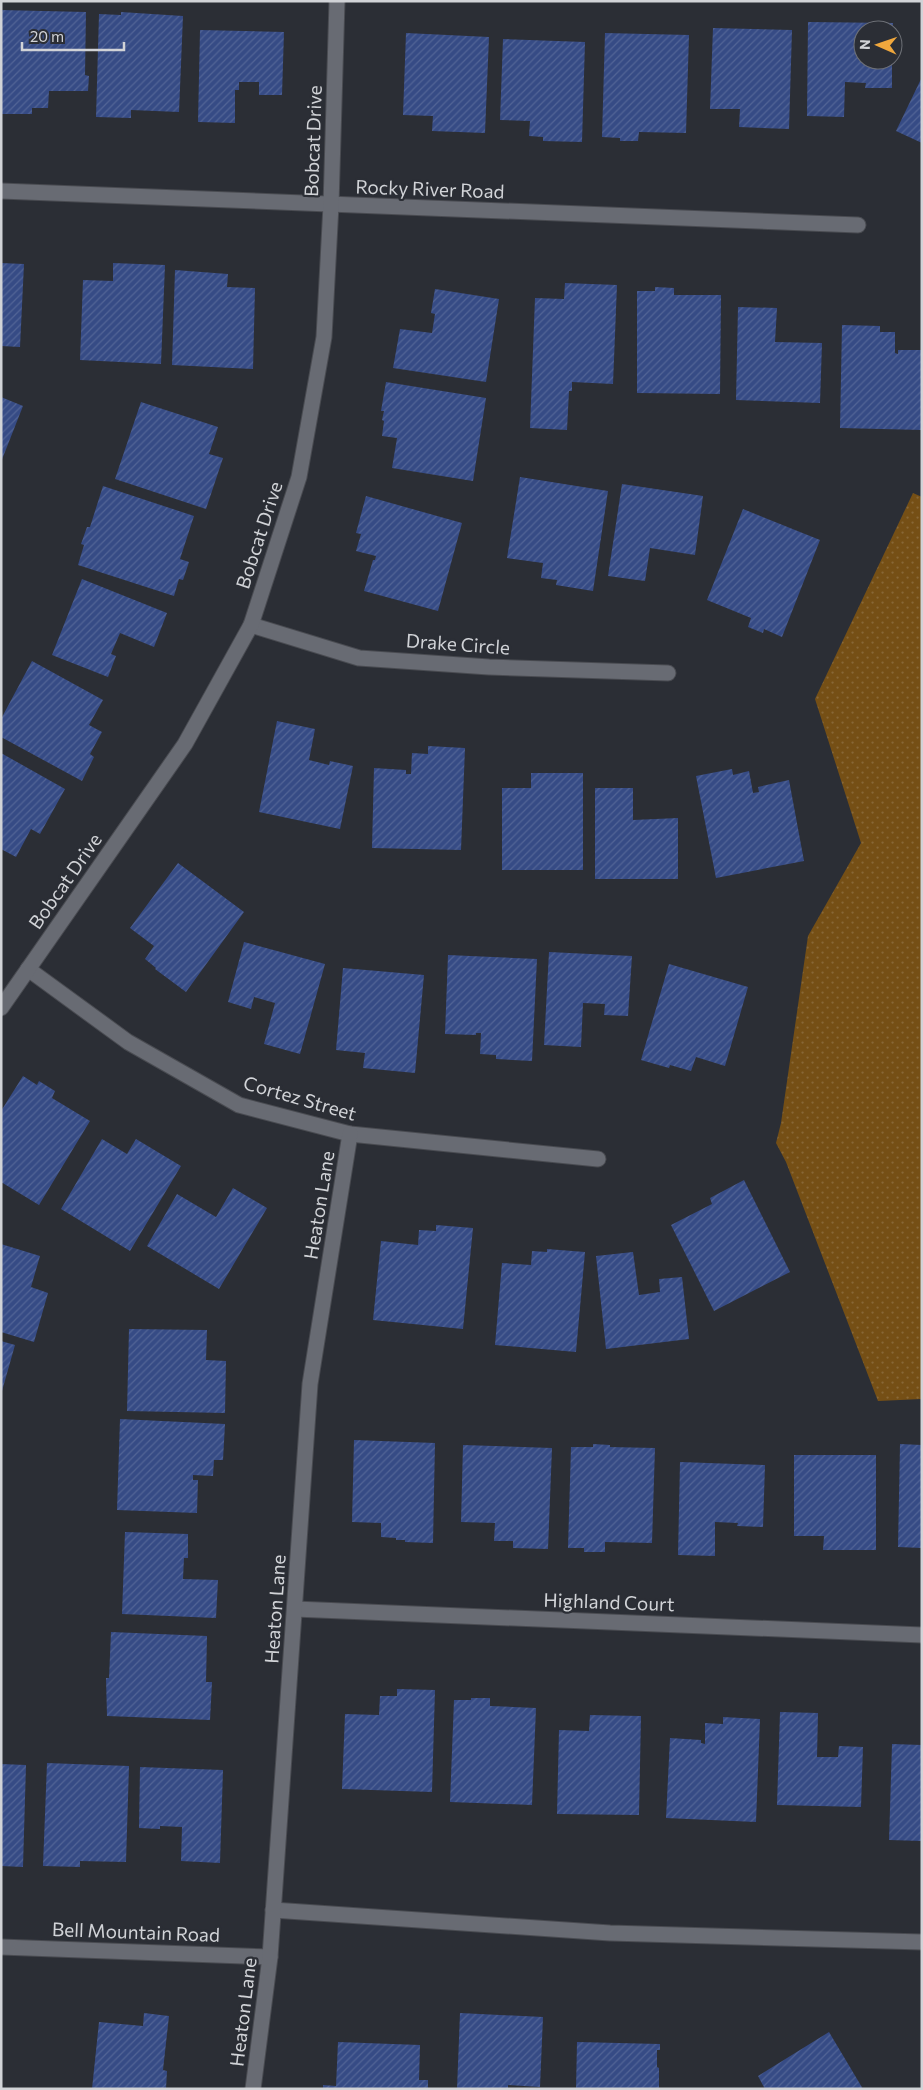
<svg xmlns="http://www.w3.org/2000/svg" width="923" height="2090" viewBox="0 0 923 2090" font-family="Commissioner,sans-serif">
<defs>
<pattern id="grass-dots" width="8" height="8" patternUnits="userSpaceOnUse" patternTransform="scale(1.25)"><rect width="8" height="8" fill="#754f15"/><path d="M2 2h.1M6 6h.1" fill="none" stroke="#886736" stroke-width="1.8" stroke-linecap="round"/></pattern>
<pattern id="building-hatch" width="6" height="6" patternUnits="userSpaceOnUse" patternTransform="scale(1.25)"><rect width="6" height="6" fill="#364b85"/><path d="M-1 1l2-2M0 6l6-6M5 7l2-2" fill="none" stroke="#526496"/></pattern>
</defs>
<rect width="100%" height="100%" fill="#2b2e35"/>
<path fill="url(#grass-dots)" d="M913 493 922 497V1399L878 1401 786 1162 776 1143 781 1123 808 936 861 843 815 699Z"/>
<g fill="url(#building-hatch)">
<path d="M1 10 86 12 85 75 89 76 88 91H49L48 108H32V114H1Z"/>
<path d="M121 12 183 16 179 112 131 110V118L96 117 99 14 121 15Z"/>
<path d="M808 22 893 23V30H863V60H892V88H865L866 83 845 82 844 117 807 116Z"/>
<path d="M713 28 792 30 789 129 739 127 740 109H710Z"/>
<path d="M200 30 284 32 282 95H259V82H239V90H235V123L198 122Z"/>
<path d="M406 33 489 37 485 133 432 131 433 116 403 115Z"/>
<path d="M605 33 689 35 686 133 639 132 638 141H620V138L602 137Z"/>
<path d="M503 39 585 42 582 142 543 141V137L529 136 530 121 500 120Z"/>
<path d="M922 77V143L896 131Z"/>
<path d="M1 263 24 264 20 347 1 346Z"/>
<path d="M113 263 165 265 161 364 80 360 83 280 113 281Z"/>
<path d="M175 270 228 274 227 287 255 288 253 369 172 365Z"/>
<path d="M565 283 617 285 613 384 572 382V391H569L567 430 530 428 535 298 564 299Z"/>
<path d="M655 287 674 288V295H721L720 394 637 393V291H655Z"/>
<path d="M435 289 499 299 486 382 393 368 400 329 432 333 435 314 431 313Z"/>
<path d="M738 307 777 308 775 342 822 343 820 403 736 400Z"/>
<path d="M842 325 880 326V332H895V353L898 354V350H922V430L840 428Z"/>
<path d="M386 382 486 398 473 481 392 468 397 438 382 436 384 421 382 420 384 411H381Z"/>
<path d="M1 397 23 406 1 462Z"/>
<path d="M141 402 218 427 209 454 223 458 206 509 115 479Z"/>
<path d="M520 477 608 491 593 591 556 585 557 580 541 578 543 563 507 558Z"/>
<path d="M622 484 703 496 695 555 650 548 645 581 608 576Z"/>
<path d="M103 486 194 516 180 559 189 562 183 580 179 579 174 596 78 565 84 545 81 544 87 527H90Z"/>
<path d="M366 496 462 523 438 611 364 591 373 560H375L376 556 356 551 361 534 356 533Z"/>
<path d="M743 509 820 540 782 637 764 629 763 633 748 627 751 618 707 600Z"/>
<path d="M82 579 167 613 154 647 120 633 111 654 116 656 108 677 52 655Z"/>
<path d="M32 661 103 700 89 725 102 732 90 754 94 757 82 781 1 737V719Z"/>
<path d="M277 721 315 729 309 760 329 765 330 761 353 766 340 829 259 812Z"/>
<path d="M428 746 465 748 461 850 372 848 374 768 406 770V774H411L412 753 428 754Z"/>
<path d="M1 753 65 789 40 834 31 829 16 857 1 849Z"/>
<path d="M732 769 733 775 749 771 753 793 759 792 758 787 789 780 804 861 716 878 696 776Z"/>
<path d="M531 773H583V870H502V788H531Z"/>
<path d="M595 788H633V820L678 818V879H595Z"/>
<path d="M178 863 244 912 186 992 155 969 156 968 145 959 154 946 130 928Z"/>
<path d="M244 942 325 964 300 1054 264 1044 275 1003 254 997 251 1009 228 1002Z"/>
<path d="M549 952 632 956 628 1016 604 1015 605 1004 583 1003 581 1047 544 1045Z"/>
<path d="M448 955 537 959 532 1061 496 1059V1055L480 1054 481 1033H476V1035L445 1034Z"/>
<path d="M669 964 748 987 725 1066 696 1057 691 1071 670 1065 669 1068 641 1060Z"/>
<path d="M343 968 424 975 415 1073 363 1068 365 1053 336 1050Z"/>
<path d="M23 1076 37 1085 39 1081 55 1091 52 1098 90 1121 39 1205 1 1182V1111Z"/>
<path d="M102 1139 127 1154 136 1139 181 1166 130 1251 61 1209Z"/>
<path d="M744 1180 790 1272 714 1311 671 1225 712 1204 710 1198Z"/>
<path d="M233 1188 267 1208 219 1289 147 1246 177 1194 216 1217Z"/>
<path d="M436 1225 473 1228 463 1329 373 1320 381 1241 418 1245 419 1230 436 1231Z"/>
<path d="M1 1244 40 1256 31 1287 48 1293 34 1342 1 1332Z"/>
<path d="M547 1249 585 1252 576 1352 495 1345 502 1263 531 1265 532 1251 547 1252Z"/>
<path d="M633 1252 639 1295 660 1292 659 1279 682 1277 689 1339 606 1349 596 1256Z"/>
<path d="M129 1329 207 1330 206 1360 226 1361 225 1413 127 1411Z"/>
<path d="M1 1341 15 1345 2 1391H1Z"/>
<path d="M120 1419 225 1424 223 1460H214L213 1476 193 1475V1480H198L197 1513 117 1510Z"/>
<path d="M354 1440 435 1443 433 1543 405 1542V1540H396V1538L381 1537V1523L352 1522Z"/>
<path d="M593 1444 610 1445V1447L655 1448 652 1543 605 1542V1552H584V1548H568L571 1447H593Z"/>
<path d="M900 1444 922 1445V1548L898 1547Z"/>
<path d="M463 1445 552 1448 548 1549 513 1548V1541H494L495 1523 461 1522Z"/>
<path d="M794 1455H876V1550H823L824 1536H794Z"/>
<path d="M680 1462 765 1465 763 1527 737 1526 738 1523 715 1522V1556L678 1555Z"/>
<path d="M125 1532 188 1534V1558H184L183 1579 218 1580 216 1618 122 1614Z"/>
<path d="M111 1632 207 1636 206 1682H212L210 1720 107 1716 106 1678H109Z"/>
<path d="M397 1689 435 1690 432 1792 342 1789 345 1714 379 1715 380 1696H397Z"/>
<path d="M471 1698H490V1706L536 1708 532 1805 450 1802 454 1700H471Z"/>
<path d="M780 1712 818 1713 817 1757H838L839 1746 863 1747 861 1807 777 1805Z"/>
<path d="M590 1715 641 1716 639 1815 557 1814 559 1730 589 1731Z"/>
<path d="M723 1717 760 1719 756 1822 666 1818 670 1738 701 1740V1743L705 1744V1723L723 1724Z"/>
<path d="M892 1744 922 1745V1841L889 1840Z"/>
<path d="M47 1763 129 1766 126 1862 80 1861V1867L43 1866Z"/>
<path d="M1 1764 26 1765 23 1867 1 1866Z"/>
<path d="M140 1767 223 1770 220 1863 181 1861 182 1827 160 1826V1829L139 1828Z"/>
<path d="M144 2013 169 2016 163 2070 167 2071 166 2089H92L99 2022 143 2026Z"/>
<path d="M460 2013 543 2017 540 2087 508 2085V2089H457Z"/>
<path d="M829 2032 863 2089H765L758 2076Z"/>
<path d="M338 2042 420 2045 419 2080H428V2089H323V2085L336 2086Z"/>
<path d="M577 2042 660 2044V2050H657V2067L659 2068V2089H576Z"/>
</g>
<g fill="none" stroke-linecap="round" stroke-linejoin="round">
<g stroke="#494b51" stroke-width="17">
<path id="lane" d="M273 1910 610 1933 922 1942"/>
</g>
<g stroke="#494b51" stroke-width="17">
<g id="street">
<path d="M1 191 858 225"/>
<path d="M251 625 359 658 489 667 668 673"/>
<path d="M28 969 128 1042 239 1105 350 1134 598 1159"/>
<path d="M1 1008 185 744 251 625 299 477 324 337 331 205 337 1"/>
<path d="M295 1609 922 1635"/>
<path d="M1 1947 270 1957"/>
<path d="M253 2089 270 1957 310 1384 350 1134"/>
</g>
</g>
<use href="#lane" stroke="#686b73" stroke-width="15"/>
<use href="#street" stroke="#686b73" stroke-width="15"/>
</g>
<g text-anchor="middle" stroke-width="4.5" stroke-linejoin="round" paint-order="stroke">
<g font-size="19" fill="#d1d3d7" stroke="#2b2e35">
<text transform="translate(313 141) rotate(-88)" y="7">Bobcat Drive</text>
<text transform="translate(430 189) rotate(2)" y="7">Rocky River Road</text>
<text transform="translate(259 535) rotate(-72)" y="7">Bobcat Drive</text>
<text transform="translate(458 644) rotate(4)" y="7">Drake Circle</text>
<text transform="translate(65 881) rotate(-55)" y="7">Bobcat Drive</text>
<text transform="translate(300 1098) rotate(16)" y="7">Cortez Street</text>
<text transform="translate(319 1205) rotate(-81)" y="7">Heaton Lane</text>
<text transform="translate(609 1602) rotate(2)" y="7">Highland Court</text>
<text transform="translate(275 1609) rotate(-86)" y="7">Heaton Lane</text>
<text transform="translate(136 1932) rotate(2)" y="7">Bell Mountain Road</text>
<text transform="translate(243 2012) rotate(-83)" y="7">Heaton Lane</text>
</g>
</g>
<rect width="923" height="2090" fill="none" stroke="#d1d3d7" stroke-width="5"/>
<g transform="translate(878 45) rotate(272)"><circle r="24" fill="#2b2e35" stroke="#6d7076"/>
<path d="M0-4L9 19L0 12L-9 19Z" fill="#efa73d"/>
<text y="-8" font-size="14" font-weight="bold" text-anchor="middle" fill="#d1d3d7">N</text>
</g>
<path d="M22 42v8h102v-8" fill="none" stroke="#d1d3d7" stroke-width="2.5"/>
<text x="30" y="42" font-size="15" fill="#d1d3d7" stroke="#2b2e35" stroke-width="4" paint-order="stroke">20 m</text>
</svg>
